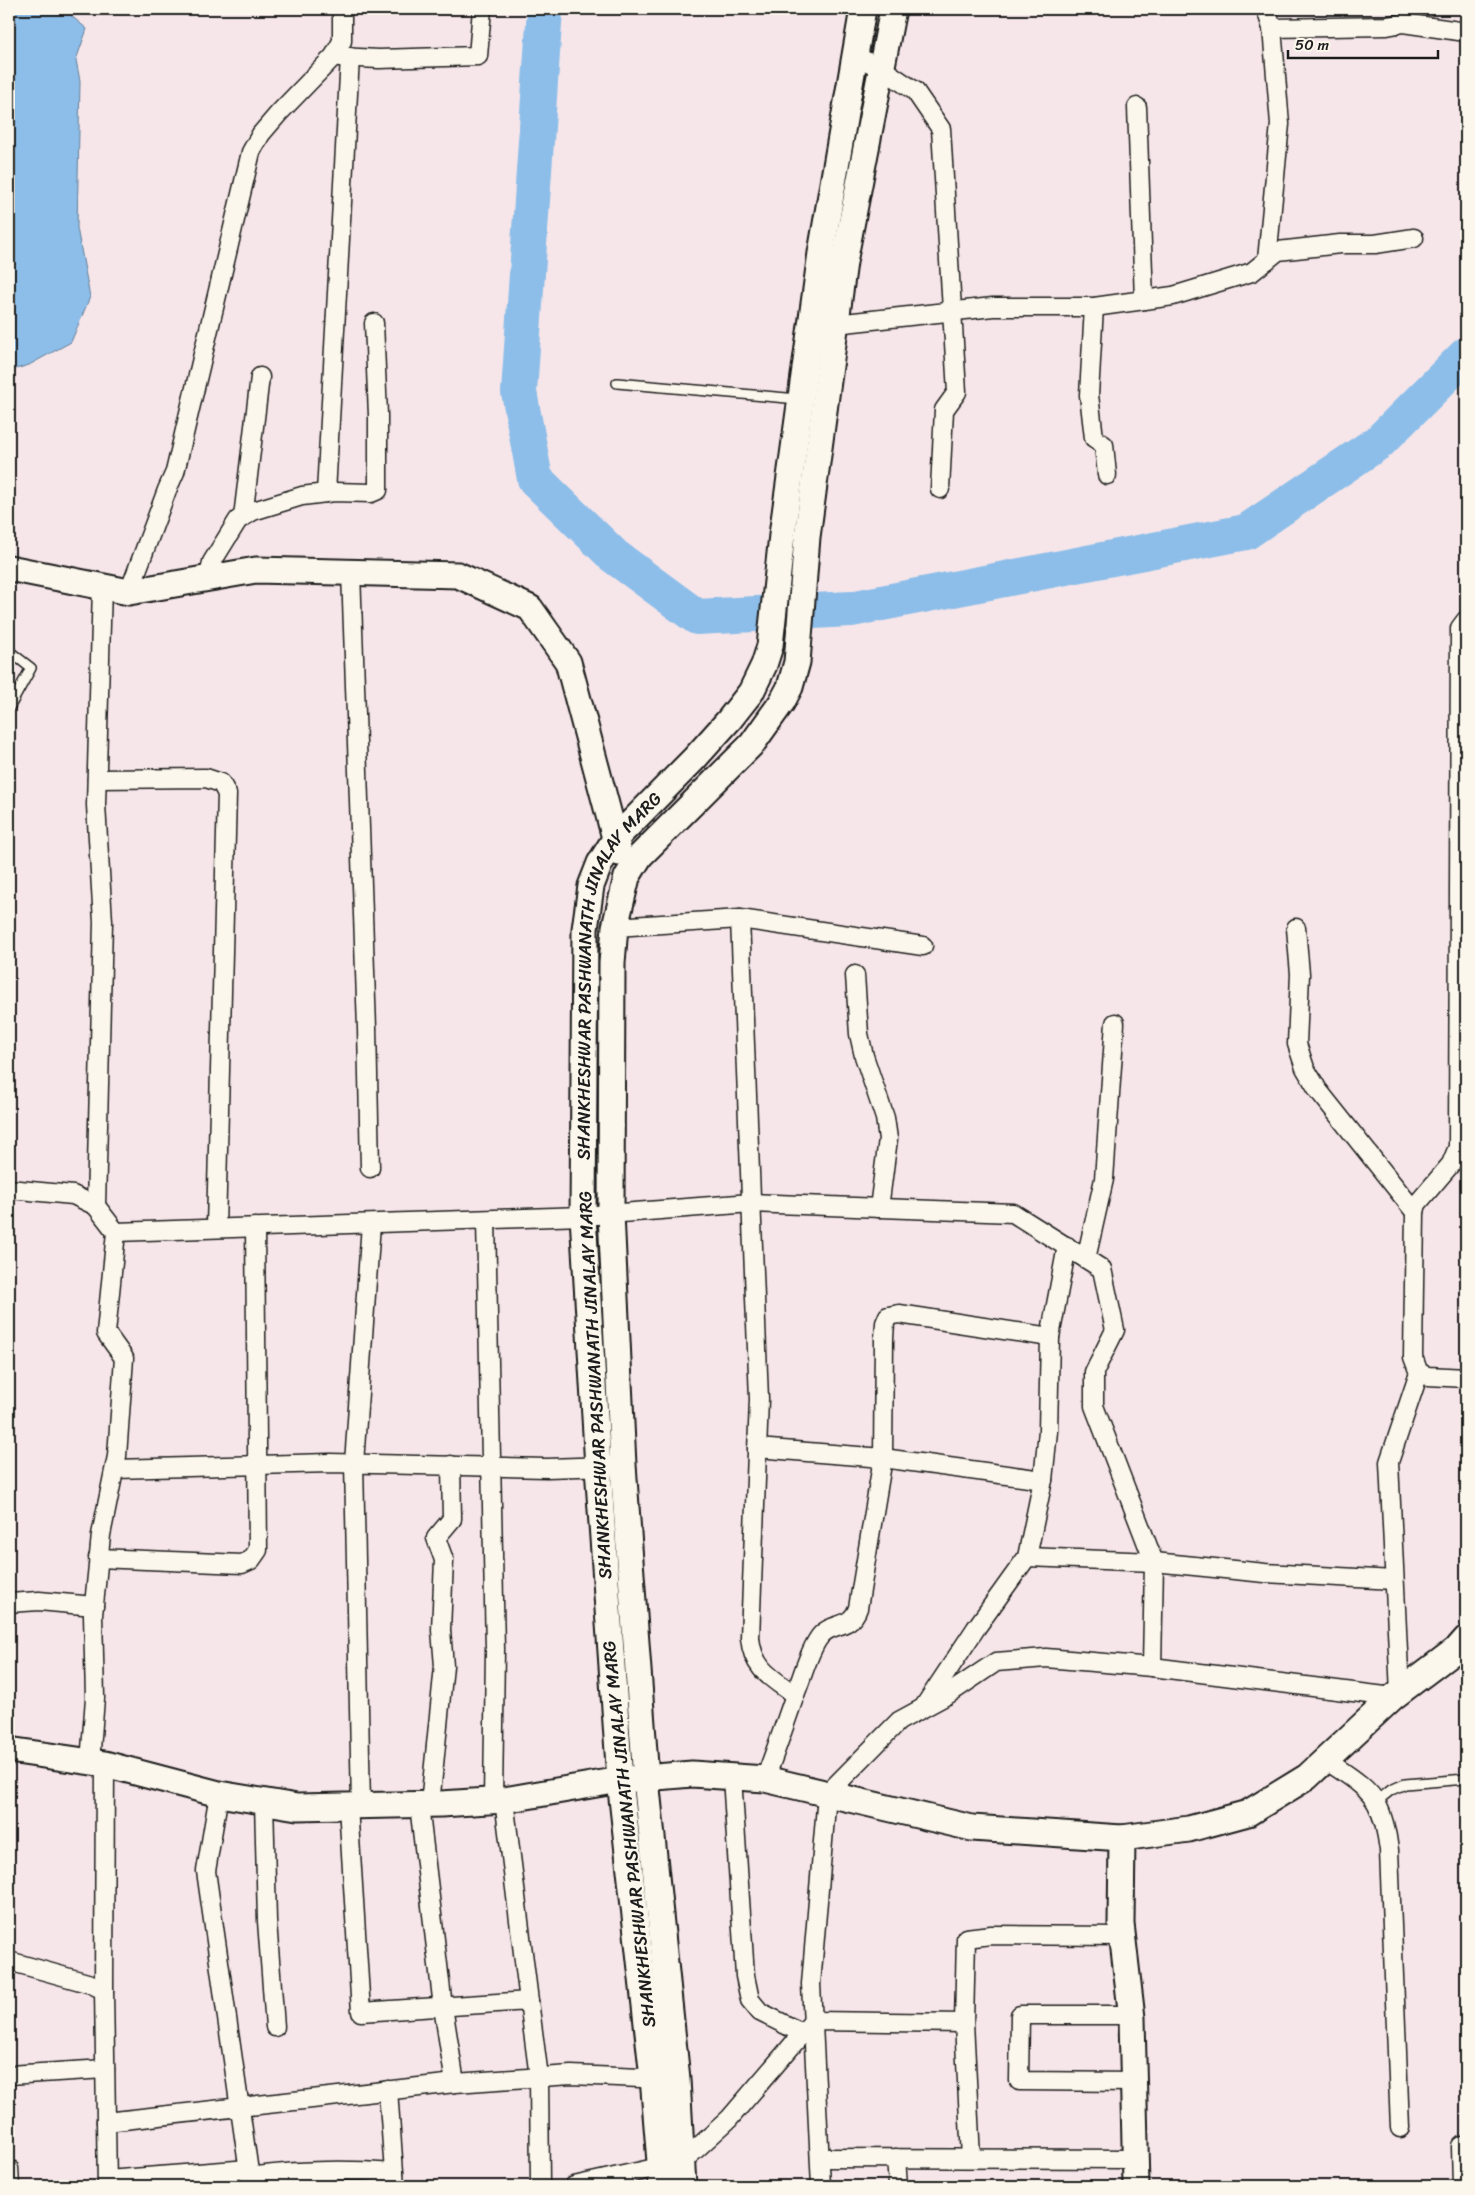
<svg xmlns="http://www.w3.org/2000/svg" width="1475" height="2195" viewBox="0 0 1475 2195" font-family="Sriracha,sans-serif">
<rect width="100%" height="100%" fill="#f7e6e9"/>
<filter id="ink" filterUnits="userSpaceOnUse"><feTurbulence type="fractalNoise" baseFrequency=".02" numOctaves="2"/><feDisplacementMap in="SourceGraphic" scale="10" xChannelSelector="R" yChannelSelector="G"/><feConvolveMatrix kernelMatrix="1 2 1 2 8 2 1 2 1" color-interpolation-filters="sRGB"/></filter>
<g filter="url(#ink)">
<path fill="#8dbee9" stroke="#607d97" d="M9 9H69V14L87 29 76 60 80 81 77 228 90 297 71 342 29 365 9 371Z"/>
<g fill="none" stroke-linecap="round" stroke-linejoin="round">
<path stroke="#8dbee9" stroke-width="36" d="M545 9 519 392 535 479 614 556 697 617 851 609 1246 532 1379 442 1466 355"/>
<g stroke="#1c1c1c" stroke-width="12">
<g id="lane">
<path d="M617 383 798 399"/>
<path d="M9 651 31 668 9 708"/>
<path d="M1376 1802 1391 1790 1405 1784 1466 1779"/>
</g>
</g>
<g stroke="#1c1c1c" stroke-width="21">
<g id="street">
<path d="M1266 9 1272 28 1280 124 1267 260"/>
<path d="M1272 28 1387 26 1403 23 1466 32"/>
<path d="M855 56 881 68 915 91 941 129 957 392 944 410 940 489"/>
<path d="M339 57 379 59 478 56 482 9"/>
<path d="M1137 107 1144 300"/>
<path d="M1094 307 1089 395 1094 438 1104 445 1107 475"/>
<path d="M826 325 993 307H1094L1173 296 1252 272 1278 251 1340 244H1375L1414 238"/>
<path d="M326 493 350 57"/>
<path d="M243 517 260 377"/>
<path d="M351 572 367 1028 370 1168"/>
<path d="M209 578 212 562 238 520 253 511 302 496 334 492 371 493 378 490V415L374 323"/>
<path d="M129 592 167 490 175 472 251 152 261 134 279 113 334 56 342 41V9"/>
<path d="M1466 620 1460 628 1458 1147 1451 1164 1417 1204 1415 1212 1413 1357 1419 1373 1428 1376 1466 1378"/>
<path d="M97 779 206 778 221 783 227 794 216 1228"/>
<path d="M740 919 759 1399 750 1638C753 1670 772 1678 795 1695"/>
<path d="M615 927 740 919 923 946"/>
<path d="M1296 928 1300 974 1297 1044 1305 1068 1318 1090 1415 1212"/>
<path d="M855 975 859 1034 864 1056 885 1118 888 1139 879 1208"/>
<path d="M9 1189 73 1195 96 1206 116 1232 106 1333 124 1358 117 1456 101 1535 93 1615 95 1698 90 1762"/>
<path d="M96 1206 103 922 96 805 102 586"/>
<path d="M486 1220 495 1649 493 1801"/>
<path d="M116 1232 583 1216 751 1203 1013 1213 1102 1269 1115 1330 1094 1372V1406L1154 1562 1152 1667"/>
<path d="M1086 1259 1104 1179 1115 1023"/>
<path d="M757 1448 883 1458 1043 1480"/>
<path d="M115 1469 330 1463 547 1468 609 1466"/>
<path d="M1027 1557 1154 1562 1265 1573 1394 1580"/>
<path d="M98 1558 242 1564 251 1560 258 1550 255 1227"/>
<path d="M9 1603 39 1601 94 1606"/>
<path d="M1400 1693 1389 1462 1419 1373"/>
<path d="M925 1705 976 1628 1027 1557 1043 1480 1048 1431 1050 1337 1067 1246"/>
<path d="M1326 1760C1342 1772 1367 1785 1377 1804 1384 1818 1387 1834 1389 1850L1400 2128"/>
<path d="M105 1764 104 1990 107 2186"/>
<path d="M732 1777 745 1976 750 2000 760 2012 802 2033"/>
<path d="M765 1779C776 1750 786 1721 796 1692 803 1675 808 1654 818 1639 829 1621 850 1631 858 1608L883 1458 884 1338 885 1323 888 1316 899 1314 1050 1337"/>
<path d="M219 1794 206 1871 251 2186"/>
<path d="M504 1800 529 2001"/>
<path d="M264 1801 267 1921 275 2027"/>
<path d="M430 1804 444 1666 441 1630 444 1560 436 1538 452 1519 451 1465"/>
<path d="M419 1805 443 2007 455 2083"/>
<path d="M348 1806 361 2012 529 2001 539 2077 540 2186"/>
<path d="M361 1806 354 1463 371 1224"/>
<path d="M9 1961 91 1984 104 1990"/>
<path d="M1132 2015H1020L1019 2081 1134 2082"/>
<path d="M9 2075 105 2069"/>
<path d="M388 2090 395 2186"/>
<path d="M106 2122 455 2083 571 2075 664 2079"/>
<path d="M1461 2146 1462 2186"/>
<path d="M820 2158 1135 2159"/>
<path d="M896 2158 898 2186"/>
<path d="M971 2158 964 2023 966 1938 991 1935 1122 1936"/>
<path d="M9 2168 10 2186"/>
<path d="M250 2177C298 2170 345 2169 394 2173"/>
<path d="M107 2180 249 2169"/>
<path d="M574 2186 682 2162 729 2119 813 2021 964 2023"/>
<path d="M821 2186 811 1984 827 1794 899 1721 947 1695 996 1662 1046 1658 1152 1667 1393 1697"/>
</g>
</g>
<g stroke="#1c1c1c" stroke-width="29">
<g id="secondary">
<path d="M9 568 129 592 256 570 458 575 530 608 568 662 619 853"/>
<path d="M9 1750 105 1764 219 1794 297 1807 441 1804 504 1800 620 1780 692 1774 765 1779 972 1828 1122 1838 1189 1829 1248 1813 1307 1777 1393 1697 1458 1648 1466 1639"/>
<path d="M1122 1838 1121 1924 1132 2018 1136 2186"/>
<path id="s1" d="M662 2186 653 2078 620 1780 598 1467 583 1216 585 929 591 886 600 863 615 839 694 759 729 720 751 692 764 665 770 646 782 535 821 253 863 9"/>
<path d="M683 2186 677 2079 646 1779 623 1465 611 1214 612 963 615 927 627 877 640 856 752 744 782 702 790 687 797 662 807 537 844 262 893 9"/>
</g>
</g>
<use href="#lane" stroke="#fbf7ec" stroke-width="9"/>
<use href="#street" stroke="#fbf7ec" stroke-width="18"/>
<use href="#secondary" stroke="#fbf7ec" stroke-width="25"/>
</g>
</g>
<g text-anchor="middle" stroke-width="4" stroke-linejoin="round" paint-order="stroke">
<g font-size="18" fill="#1c1c1c" stroke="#fbf7ec">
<text dy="6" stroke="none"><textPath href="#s1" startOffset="1224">SHANKHESHWAR PASHWANATH JINALAY MARG</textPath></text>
<text transform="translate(595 1385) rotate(-93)" y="6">SHANKHESHWAR PASHWANATH JINALAY MARG</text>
<text transform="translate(629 1834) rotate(-96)" y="6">SHANKHESHWAR PASHWANATH JINALAY MARG</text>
</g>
</g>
<rect width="1475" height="2195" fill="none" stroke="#fbf7ec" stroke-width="30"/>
<rect x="15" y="15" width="1445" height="2165" fill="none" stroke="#1c1c1c" stroke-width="2" filter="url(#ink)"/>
<path d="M1288 50v8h150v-8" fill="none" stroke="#1c1c1c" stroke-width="2.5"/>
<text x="1295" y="50" font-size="15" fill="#1c1c1c" stroke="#fbf7ec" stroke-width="4" paint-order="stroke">50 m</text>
</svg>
